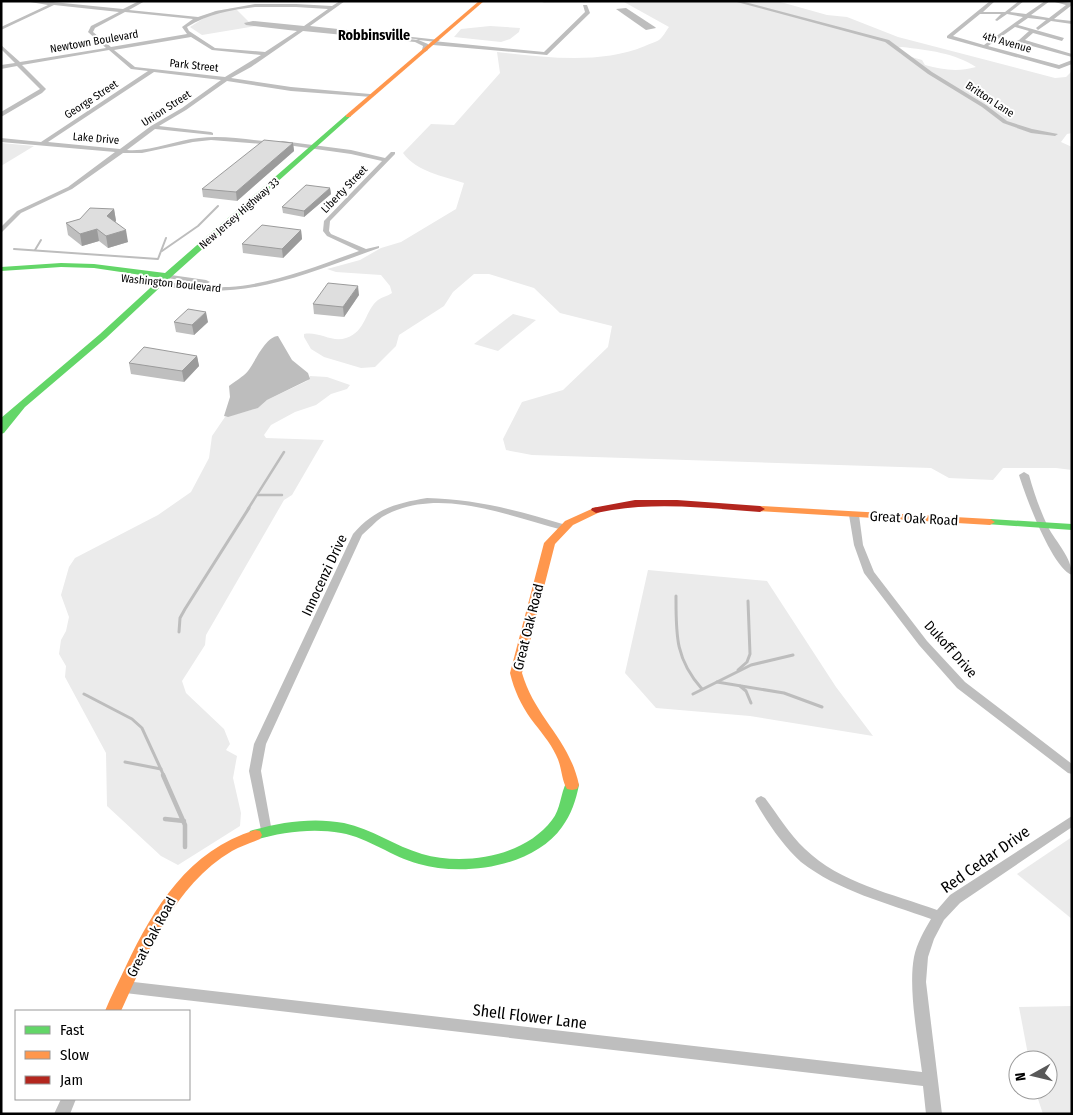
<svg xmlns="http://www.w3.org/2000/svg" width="1073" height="1115" viewBox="0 0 1073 1115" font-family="'Fira Sans Condensed',sans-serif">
<rect width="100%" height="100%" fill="#fff"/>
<g fill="#ebebeb" fill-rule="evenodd">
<path d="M546 1H777L827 15 847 17 898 37 1055 78 1066 77 1072 71V133L1067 134 1061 142 1072 147V470L1056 468H1003L993 480 949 478 931 468 532 455 506 450 503 439 522 402 563 390 608 347 612 326 560 313 534 288 489 274H474L453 292 444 306 399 335 396 346 375 367 361 368 324 357 311 349 304 337V334C319 331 332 343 346 338 366 332 365 310 378 300 382 297 388 296 392 293L390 286 381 275 336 272 327 269 360 260 381 248 401 242 456 209 464 183C443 176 417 172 403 153L431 124 454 125 500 73 497 52C545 57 599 65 645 46 649 44 656 42 659 40 663 37 666 31 669 27L624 2 542 3ZM902 47C928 50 955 53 976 67 958 72 943 70 925 65L922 60 901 54 895 48Z"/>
<path d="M235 8 249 22 256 26 202 35 190 27 215 11Z"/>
<path d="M490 26 520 28 519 32 510 39 501 42 454 37 461 29Z"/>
<path d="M1 143 34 146 1 166Z"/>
<path d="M513 314 536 320 498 351 474 344Z"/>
<path d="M310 376 327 377 350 385 347 389 331 394 316 405 295 412 271 425 264 435 266 438 324 440 292 495 284 500 206 635 205 645 182 681 186 693 224 729 230 744 226 750 237 756 233 778 241 813 240 826 178 865 161 856 107 806 106 753 65 677 66 666 59 654 61 640 66 631 69 617 61 595 69 567 75 558 158 515 191 492 209 458 212 436 225 417 258 408 267 400 307 381Z"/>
<path d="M648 570 767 581 836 687 873 736 750 716 656 708 625 673Z"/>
<path d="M1072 837V919L1017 874Z"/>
<path d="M1072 1006V1114H1043L1035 1090H1048V1060H1029L1019 1007Z"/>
</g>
<g fill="#bdbdbd">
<path d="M626 8 655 27 656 28 646 30 616 9Z"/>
<path d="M278 336 292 360 308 373 310 379 267 400 258 408 228 417 224 416 230 397 229 386C235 381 243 377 248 371 255 362 265 337 278 336Z"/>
</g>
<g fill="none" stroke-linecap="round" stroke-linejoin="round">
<g stroke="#bdbdbd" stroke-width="2">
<path d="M14 249 158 259 166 238"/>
<path d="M35 250 41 240"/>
<path d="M162 251 198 226 218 206"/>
</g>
<g stroke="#bdbdbd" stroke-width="2.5">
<path d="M258 495H282"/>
<path d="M248 509 284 452"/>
</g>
<g stroke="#bdbdbd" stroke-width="3">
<path d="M676 596C676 634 675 659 702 689"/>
<path d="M179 632 180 618 185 609 249 508"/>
<path d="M738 670 747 662 750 654 748 601"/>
<path d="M717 682 784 693 822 707"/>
<path d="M740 686 746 691 751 703"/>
<path d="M84 694 132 719 142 728 164 776"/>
<path d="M693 694 751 665 793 655"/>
<path d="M125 762 161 769"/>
</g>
<g stroke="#bdbdbd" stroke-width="4.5">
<path d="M163 775 185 825V847"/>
<path d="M165 819 184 821"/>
</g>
<g fill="#bebebe" fill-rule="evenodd">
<path d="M24 1H43L123 9 139 1H145L129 10 198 17 216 11 255 4H296L332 6 340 1H345L310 26 440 40 437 42 400 38 416 39 428 44V50L425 52 422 50 423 46 415 42 303 31 251 67 231 78 291 87 370 94 372 95V97L291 91 227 81 186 110 159 126 211 132 213 133V135L155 129 127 150C152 152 175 140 199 138 224 135 248 140 273 142L275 143V145L211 140 193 142 142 153H123L72 189 21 213 1 233V227L17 211 68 187 115 152 1 142V138L41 142 148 71 131 69 109 50 22 65 46 89 42 93 1 117V112L40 89 17 66 1 69V65L15 63 1 49V45L20 62 106 48 88 32 91 26 119 12 54 5 1 30V27L48 5ZM255 7H296L328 9 304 26 253 21 244 23 246 25 297 31 265 52 215 48 189 31 187 27C208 14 230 10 255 7ZM125 12 193 19 182 27 187 34 111 47 93 32 95 28ZM191 37 212 50 261 55 225 77 135 67 114 50ZM154 72 221 80 182 108 151 126 120 149 48 142Z"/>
<path d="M733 1H741L889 40 932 72 986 105 1007 121 1032 129 1058 134 1055 136 1031 133 1003 123 982 107 928 74 885 42Z"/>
<path d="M990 1H995L983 12H1005L1019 1H1024L1010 12 1026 14 1045 1H1050L1031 15 1049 18 1066 5 1051 1 1072 3V5L1054 19 1072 21V24L1051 21 1038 30 1036 28 1046 20 1028 18 1018 25 1064 38 1062 41 1033 33 1025 40 1072 54V57L1021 43 1010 46V44L1019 40 1029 31 1015 27 988 46 1059 65 1072 60V64L1059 69 947 38V36ZM980 14H1001L995 20 997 21 1007 14 1023 17 984 45 953 36Z"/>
<path d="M583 5H587L590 13 547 55 433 45 430 43 433 41 544 52 585 12Z"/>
<path d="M282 141 351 150 385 158 391 152H395V154L330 221 329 231 331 234 366 249 379 246V248C300 276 244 303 156 285V281H159C182 284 205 288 229 287 274 284 317 266 359 251L327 236 323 231 324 221 382 161 351 154 280 144V142Z"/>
<path d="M164 274 206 280 210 282 206 284 167 278 163 276Z"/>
<path d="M1024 472 1029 475C1034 493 1040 510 1048 527 1056 542 1072 558 1072 575 1052 568 1025 495 1019 475Z"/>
<path d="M427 498C476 499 520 511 566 525L568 527 563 530C507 516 438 485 382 517 375 522 369 529 362 535L266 744 261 771 272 832 270 835 266 837 262 835 249 771 254 744 353 534C374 509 397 503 427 498Z"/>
<path d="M854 512 859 515 863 545 874 572 927 641 965 682 1072 764V774L1068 773 957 688 919 645 864 573 854 545 849 515Z"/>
<path d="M761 796 765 798C778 815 789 834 805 849 840 883 893 894 937 910L950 895 1072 816V827L960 903 944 920 934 939 928 957 926 982 942 1114H926L923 1086 125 993 120 991 118 987 120 983 125 981 922 1072C918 1039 908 989 914 957 917 943 924 931 931 919 887 903 838 891 801 862 783 846 767 822 755 801L757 798Z"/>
<path d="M61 1099H76L70 1114H54Z"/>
</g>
<g fill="#63d668" fill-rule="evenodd">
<path d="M346 115 351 116 170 278 106 338 25 407 4 433 1 434V418L100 334 161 278 94 268 61 267 1 271V267L61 263 94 264 165 273Z"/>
<path d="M990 519 1072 524V530L986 524 985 522 986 520Z"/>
<path d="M572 780 577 781 579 785C576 800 571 815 562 827 534 867 463 877 419 864 392 857 369 838 341 833 312 828 283 832 255 840L250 839 248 835 250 831C280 822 313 817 344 823 372 829 395 846 422 854 464 866 524 857 552 820 561 809 560 794 567 781Z"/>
</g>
<g fill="#ff974d" fill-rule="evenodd">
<path d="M479 1H484L350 117H346V115Z"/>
<path d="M760 506 990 519 995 522 990 525 756 511 755 509Z"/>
<path d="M596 507 601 510 600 512 573 525 555 544 522 673C535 718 569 738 579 785L577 789 572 790 567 789C561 779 562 766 556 755 550 742 540 731 531 719 521 705 514 690 510 673L544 543 565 521Z"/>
<path d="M255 830 260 831 262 835 260 839C251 843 241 846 232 851 174 885 148 953 121 1011H105C111 996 119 981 126 966 154 907 189 850 255 830Z"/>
</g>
<path fill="#b3261e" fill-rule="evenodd" d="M635 500H677L760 506 765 509 760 512C705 508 651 501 596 513L591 510 592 508Z"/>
</g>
<g fill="#bfbfbf">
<path d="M293 143 294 151 237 201 203 197 202 189Z"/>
<path d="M330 188 331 194 304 217 283 213 282 207Z"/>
<path d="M114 209 116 221 115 222 128 242 108 248 99 241 82 246 68 235 66 223Z"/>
<path d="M301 230 302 239 283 258 243 253 242 244Z"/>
<path d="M359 295 344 317 314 314 313 304Z"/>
<path d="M174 322H208L194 335 176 332Z"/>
<path d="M197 356 199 366 184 382 131 374 129 363Z"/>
</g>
<g fill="#9b9b9b">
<path d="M293 143 294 151 237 201 236 192Z"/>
<path d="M330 188 331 194 304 217V211Z"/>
<path d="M114 209 116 221 109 228 107 216Z"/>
<path d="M97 229 99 241 82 246 80 234Z"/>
<path d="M126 230 128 242 108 248 106 236Z"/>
<path d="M301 230 302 239 283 258 282 249Z"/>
<path d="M358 286 359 295 344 317 343 307Z"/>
<path d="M206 312 208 322 194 335 192 325Z"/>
<path d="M197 356 199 366 184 382 182 371Z"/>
</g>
<g fill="#dedede" stroke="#9b9b9b">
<path d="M264 140 293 143 236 192 202 189Z"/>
<path d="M306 185 330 188 304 211 282 207Z"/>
<path d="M90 208 114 209 107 216 126 230 106 236 97 229 80 234 66 223 80 219Z"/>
<path d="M262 225 301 230 282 249 242 244Z"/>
<path d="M328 283 358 286 343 307 313 304Z"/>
<path d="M188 309 206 312 192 325 174 322Z"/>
<path d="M144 347 197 356 182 371 129 363Z"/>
</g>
<g text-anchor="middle" stroke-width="4" stroke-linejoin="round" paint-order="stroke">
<g font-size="11" fill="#000" stroke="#fff">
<text transform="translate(94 41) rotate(-10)" y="4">Newtown Boulevard</text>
<text transform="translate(1007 42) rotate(16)" y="4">4th Avenue</text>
<text transform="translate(194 65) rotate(6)" y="4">Park Street</text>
<text transform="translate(91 99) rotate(-33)" y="4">George Street</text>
<text transform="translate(990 99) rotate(33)" y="4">Britton Lane</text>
<text transform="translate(166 108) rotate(-33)" y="4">Union Street</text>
<text transform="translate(96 138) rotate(5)" y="4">Lake Drive</text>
<text transform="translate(344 189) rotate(-46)" y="4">Liberty Street</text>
<text transform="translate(239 213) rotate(-41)" y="4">New Jersey Highway 33</text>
<text transform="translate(171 283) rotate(6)" y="4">Washington Boulevard</text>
</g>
<g font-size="14" font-weight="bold" fill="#000" stroke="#fff">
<text x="374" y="40">Robbinsville</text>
</g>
<g font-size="14" fill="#000" stroke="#fff">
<text transform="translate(914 518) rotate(3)" y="5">Great Oak Road</text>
<text transform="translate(324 575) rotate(-65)" y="5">Innocenzi Drive</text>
<text transform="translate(528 627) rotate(-76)" y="5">Great Oak Road</text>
<text transform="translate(951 649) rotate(48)" y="5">Dukoff Drive</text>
<text transform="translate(151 937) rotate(-62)" y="5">Great Oak Road</text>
</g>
<g font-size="16" fill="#000" stroke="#fff">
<text transform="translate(985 859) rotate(-35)" y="6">Red Cedar Drive</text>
<text transform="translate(530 1016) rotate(7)" y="6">Shell Flower Lane</text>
</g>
</g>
<rect width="1073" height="1115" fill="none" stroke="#000000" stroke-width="5"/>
<rect x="15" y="1010" width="175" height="90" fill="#ffffff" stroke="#999999"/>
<rect x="25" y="1026" width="25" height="8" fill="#63d668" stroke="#999999"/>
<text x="60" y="1035" font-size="15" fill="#000000">Fast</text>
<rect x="25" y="1051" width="25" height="8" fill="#ff974d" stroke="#999999"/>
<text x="60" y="1060" font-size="15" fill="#000000">Slow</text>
<rect x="25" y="1076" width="25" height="8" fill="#b3261e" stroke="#999999"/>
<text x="60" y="1085" font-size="15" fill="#000000">Jam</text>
<g transform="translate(1033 1075) rotate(262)"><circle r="24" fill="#ffffff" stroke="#999999"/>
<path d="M0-4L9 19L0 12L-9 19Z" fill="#595959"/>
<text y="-8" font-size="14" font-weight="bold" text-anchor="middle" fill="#000000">N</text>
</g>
</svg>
